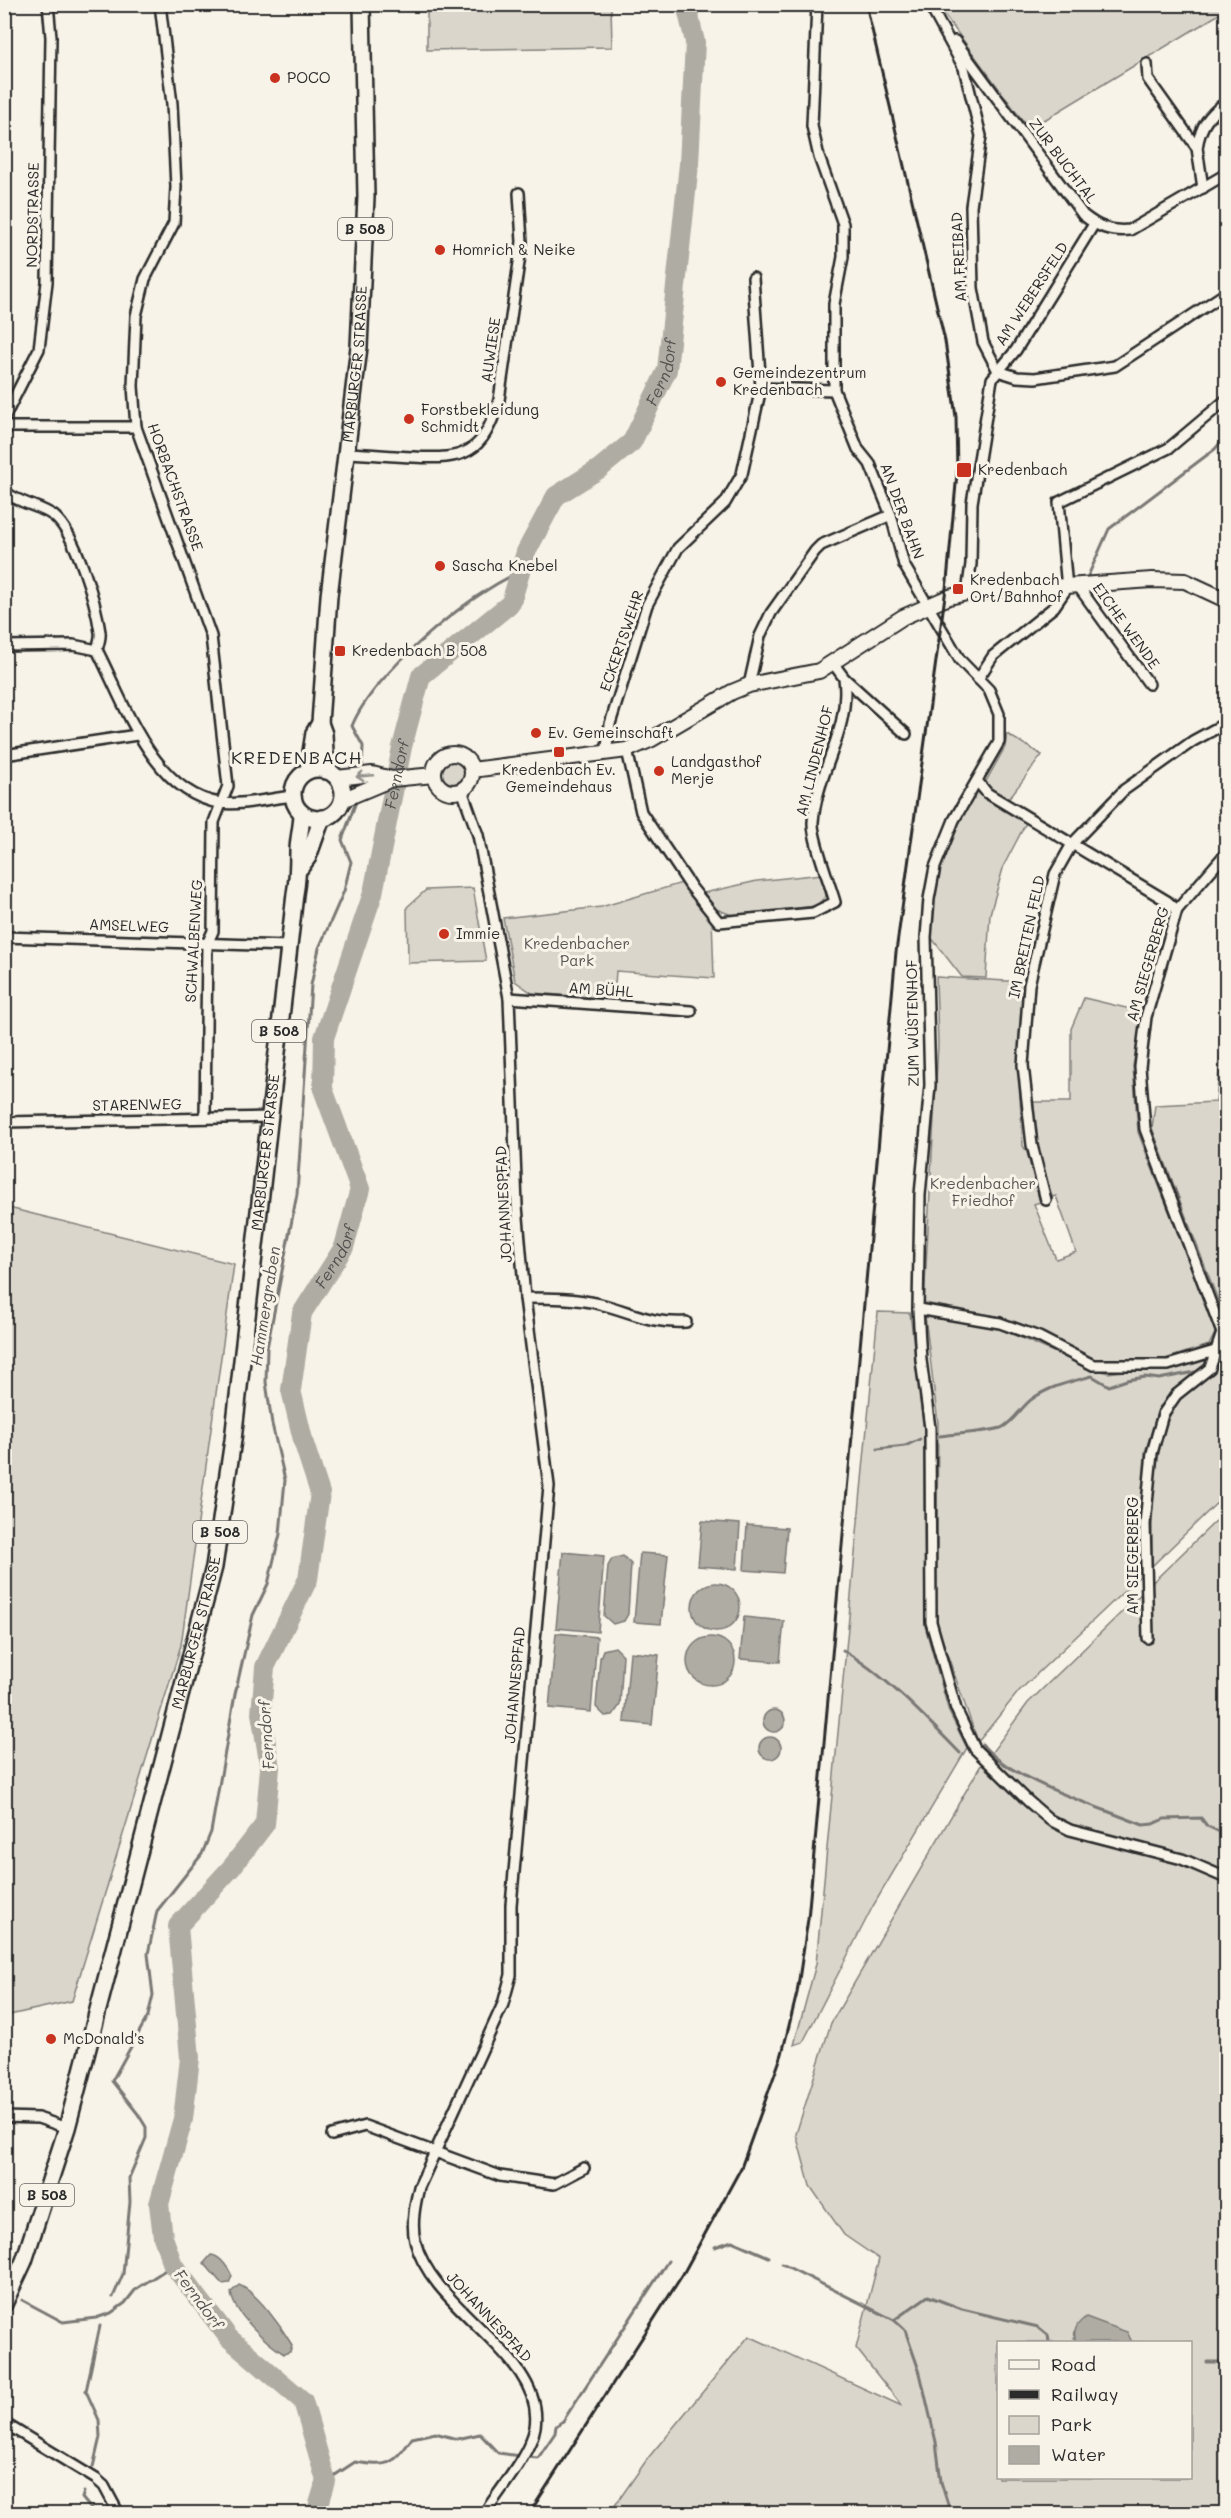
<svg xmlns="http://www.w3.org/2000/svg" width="1231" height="2518" viewBox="0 0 1231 2518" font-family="Mali,sans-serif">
<rect width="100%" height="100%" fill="#f7f3e8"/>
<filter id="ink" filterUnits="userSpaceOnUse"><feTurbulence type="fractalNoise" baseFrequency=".0167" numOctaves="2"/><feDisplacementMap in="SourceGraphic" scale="12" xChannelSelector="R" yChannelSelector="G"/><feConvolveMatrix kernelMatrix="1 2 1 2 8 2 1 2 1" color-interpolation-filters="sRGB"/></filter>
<g filter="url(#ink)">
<g fill="#dad6cc" stroke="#82807c" stroke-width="1.5" fill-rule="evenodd">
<path d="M1226 4V10L1046 119 1026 125 937 5Z"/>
<path d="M427 5H611L612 47 427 50Z"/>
<path d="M1007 734 1042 755 1007 801 984 785 1005 747Z"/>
<circle cx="453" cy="773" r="19"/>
<path d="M976 789 1028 819 1004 865 990 914 986 978 962 977 930 936 931 896 957 821Z"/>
<path d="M822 874 826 896 816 906 732 915 716 909 704 893 757 881Z"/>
<path d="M685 882 712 917 714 978 616 971 614 999 532 993 515 981 503 918 601 907Z"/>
<path d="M473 888 486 961 408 963 407 907 426 890Z"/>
<path d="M936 977 1024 982 1018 1065 1023 1146 1027 1152 1040 1202 1034 1204 1056 1259 1076 1252 1056 1196 1052 1197 1037 1143 1031 1102H1071V1029L1084 998 1143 1012 1133 1066 1138 1132 1216 1331 1209 1345 1165 1359H1094L1041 1332 1001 1317 924 1303 938 1044Z"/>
<path d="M1226 999V1321L1152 1128 1155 1105 1216 1102Z"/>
<path d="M5 1207 234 1264 181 1645 72 2001 5 2016Z"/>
<path d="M878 1312 910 1313 924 1429 925 1626 949 1712 967 1748 873 1906 803 2042 794 2045 816 1964Z"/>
<path d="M925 1316 998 1328 1081 1364 1108 1373 1217 1359 1226 1337V1494L1152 1566C1151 1524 1152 1439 1176 1405L1160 1406 1145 1452 1140 1576 1019 1691 978 1742 936 1622 938 1423Z"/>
<path d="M1226 1515V2513L609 2514 648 2458 749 2336 902 2406 856 2348 879 2259 844 2235 810 2186 796 2134 831 2023 981 1765 1003 1774 992 1752 1028 1703 1221 1516ZM1074 2338 1132 2342H1190V2478H998V2342H1076Z"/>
</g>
<g fill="#afaca4" stroke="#7a7874" stroke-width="1.5">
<path d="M702 1521 740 1524 737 1569 698 1566Z"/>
<path d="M747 1525 787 1528 783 1573 744 1570Z"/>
<path d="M563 1552 604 1556 598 1632 556 1628Z"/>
<path d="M640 1553 668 1555 661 1624 634 1622Z"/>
<path d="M623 1556 631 1564 628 1614 624 1621 613 1624 604 1616 608 1566 612 1559Z"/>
<circle cx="716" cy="1607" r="24"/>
<path d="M744 1617 784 1621 780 1662 740 1659Z"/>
<path d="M556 1633 597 1637 591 1712 549 1708Z"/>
<circle cx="711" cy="1661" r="24"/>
<path d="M615 1647 623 1655 620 1705 613 1715 605 1716 596 1707 600 1658 603 1650Z"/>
<path d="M630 1652 659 1655 652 1725 624 1722Z"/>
<circle cx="774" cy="1721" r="11"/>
<circle cx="770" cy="1748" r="11"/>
<path d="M211 2255C221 2256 228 2268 232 2276L229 2283 222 2284 204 2263Z"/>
<path d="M239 2285C257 2292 282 2328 292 2345L290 2352 284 2354C268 2344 232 2312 231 2292Z"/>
<path d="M1086 2317 1127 2332 1132 2342H1076C1072 2331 1077 2323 1086 2317Z"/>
</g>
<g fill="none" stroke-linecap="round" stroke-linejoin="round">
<g stroke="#7a7874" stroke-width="3">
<path d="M1088 576 1109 529 1215 449 1226 436"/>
<path d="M362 772 363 746 352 726C372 675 469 593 520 572"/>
<path d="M1221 1368H1226"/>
<path d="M940 1436C959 1433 982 1433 1001 1428 1012 1424 1022 1406 1032 1399 1050 1386 1070 1382 1092 1376L1109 1386 1127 1380 1145 1377 1159 1379 1195 1372"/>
<path d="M878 1449 905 1446 920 1439"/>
<path d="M843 1650C886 1676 925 1717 960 1753"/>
<path d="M982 1744C1009 1780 1100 1807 1143 1825L1153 1824 1164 1819 1201 1818 1207 1826 1226 1835"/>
<path d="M715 2247 732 2241 769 2257"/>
<path d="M782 2264 894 2320 928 2296 962 2309 1038 2327 1048 2335 1049 2342"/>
<path d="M113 2297 123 2274 130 2202 129 2178 146 2138V2127L138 2114 112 2081 148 2016 153 1995 148 1954 157 1911 202 1854 211 1832 235 1694 253 1615 268 1584 280 1534 285 1480 272 1424 266 1382 267 1348 297 1194 311 985 319 948 344 891 351 862 342 840 357 799"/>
<path d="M22 2300 63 2322 96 2318 111 2313 125 2303 136 2289 173 2265"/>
<path d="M894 2320 905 2330 920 2373 936 2442 941 2482 951 2514"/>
<path d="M1207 2362H1226"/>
<path d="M526 2457 538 2458 555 2433 556 2426 563 2421 668 2261"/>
<path d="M93 2467 100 2437 99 2420 86 2391 100 2326"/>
<path d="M326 2481 355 2462C388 2467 393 2466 412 2438L435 2433 457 2439 480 2434 498 2453 520 2456"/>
<path d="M84 2492 82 2498 91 2509"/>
</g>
<path stroke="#afaca4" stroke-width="20" id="s1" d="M316 2514 326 2481 303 2401 229 2338 173 2265 163 2237 159 2204 183 2119 190 2058 178 1926 232 1867 265 1824 270 1768 261 1713 265 1667 308 1579 320 1493 304 1444 291 1390 302 1313 344 1247 360 1189 323 1089 324 1038 373 893 402 747 421 676 511 603 526 552 556 496 599 469 632 442 667 370 689 164 695 42 686 4"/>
<g stroke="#2b2b2b" stroke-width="14">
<g id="street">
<path d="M160 4 172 104 176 187 174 223 145 279 136 316 133 386 136 427 211 636 228 786 214 822 213 931 207 944 205 1118"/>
<path d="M817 4 812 126 819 157 843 224V257L834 304V390L858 449 870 464 891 515 904 565 960 660 989 690 999 714V742L954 820 935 867 929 899 926 937 930 1085 920 1195 918 1309 921 1360 930 1428 931 1622 956 1709 975 1749 1028 1801 1050 1820 1070 1830 1182 1859 1226 1878"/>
<path d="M929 4 964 68 981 136 971 206 973 288 983 342 998 371 1017 377 1035 378 1115 366 1226 293"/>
<path d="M955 41 1083 215C1098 227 1110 232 1130 230L1226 174"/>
<path d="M1147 64 1148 79 1197 148 1203 188"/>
<path d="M1197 148C1200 126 1209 115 1226 102"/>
<path d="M761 388 834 390"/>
<path d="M4 418 39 349 47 282 51 37 48 4"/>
<path d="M4 427H136"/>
<path d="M347 453C369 454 391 456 413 457 465 460 483 454 499 400L522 242 519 193"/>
<path d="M4 491C19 504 39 505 54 516 76 534 96 603 100 632 101 638 98 645 97 650"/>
<path d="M1078 586 1149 684"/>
<path d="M967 593 971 564 972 503 992 379 1016 350 1094 224"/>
<path d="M4 646 73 645 97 650"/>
<path d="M97 650C124 702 153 793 220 803 242 806 271 798 293 796"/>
<path d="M833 663 844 678 906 734"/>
<path d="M978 679 993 656 1054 607 1067 588 1059 502 1169 448 1226 400"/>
<path d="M749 685 760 636 771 613 815 551 821 545 891 515"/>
<path d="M627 750 641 812 691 887 719 922 813 913 835 902C830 884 812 838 813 822 817 770 851 731 844 678"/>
<path d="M606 754 610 724 647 605 678 548 725 503 742 474 761 388 753 278"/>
<path d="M4 755 137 735"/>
<path d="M977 781 987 793 1167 901 1177 910"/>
<path d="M462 790 478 835 509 998 517 1206 525 1298 549 1486 511 1905V1975L503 2004 419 2187C415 2204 411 2223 415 2241 432 2311 546 2356 535 2427 531 2453 499 2491 484 2514"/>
<path d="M4 937 289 946"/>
<path d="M509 998 691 1011"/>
<path d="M4 1122 270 1117"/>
<path d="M1046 1200 1032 1145 1023 1065 1029 985 1055 874 1072 844 1124 790 1193 741 1226 723"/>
<path d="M525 1298C551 1298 575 1298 600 1304 633 1312 649 1324 686 1322"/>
<path d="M918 1309 1000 1323 1039 1337 1093 1365H1168L1215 1351"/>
<path d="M1148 1638 1145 1524 1152 1453 1163 1414 1176 1395 1210 1368 1222 1333 1145 1129 1140 1067 1146 1017 1177 910 1226 853"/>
<path d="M4 2117 38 2118 67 2128"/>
<path d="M332 2135 365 2126 500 2176 554 2184 584 2168"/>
<path d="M4 2423 96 2479 104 2486 119 2514"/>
</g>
</g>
<g stroke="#2b2b2b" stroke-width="18">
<g id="secondary">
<circle cx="453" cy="773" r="19"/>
<path d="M472 770 627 750 652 739 732 692 749 685 819 671 903 617 949 597 967 593 1152 580 1185 581 1226 600"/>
<path d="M337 778 372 774 392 779 434 775"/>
<path d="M342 800 392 779"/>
</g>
</g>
<g stroke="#2b2b2b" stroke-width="20">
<g id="primary">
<path d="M320 723 324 734 326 771"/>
<circle cx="318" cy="794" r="25"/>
<path id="s2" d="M308 771 314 733 320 723 329 596 359 347 366 197 362 4"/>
<path d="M300 868 308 857 322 818"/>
<path id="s3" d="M4 2304 24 2261 67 2128 214 1567 233 1440 295 894C298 878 298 867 298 851 298 839 302 826 302 813"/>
</g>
</g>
<use href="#street" stroke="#f7f3e8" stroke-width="9"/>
<use href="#secondary" stroke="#f7f3e8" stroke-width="14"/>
<use href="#primary" stroke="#f7f3e8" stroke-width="15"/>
<path stroke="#2b2b2b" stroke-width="3" d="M529 2514 683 2274 741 2168 782 2054 797 1993 808 1919 896 952 947 581 957 473 956 417 945 341 866 4"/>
</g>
<defs><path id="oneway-shaft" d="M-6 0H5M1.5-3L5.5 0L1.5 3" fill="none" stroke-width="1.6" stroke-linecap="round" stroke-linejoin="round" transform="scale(1.5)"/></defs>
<use stroke="#918f8a" href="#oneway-shaft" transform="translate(365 776) rotate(175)"/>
</g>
<g fill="#c8321e" stroke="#f7f3e8" stroke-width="2">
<circle cx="275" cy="78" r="6"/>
<circle cx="440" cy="250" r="6"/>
<circle cx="721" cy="382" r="6"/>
<circle cx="409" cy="419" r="6"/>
<rect x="956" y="462" width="16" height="16" rx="3"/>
<circle cx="440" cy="566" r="6"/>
<rect x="952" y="583" width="12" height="12" rx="3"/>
<rect x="334" y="645" width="12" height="12" rx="3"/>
<circle cx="536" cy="733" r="6"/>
<rect x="553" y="746" width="12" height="12" rx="3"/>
<circle cx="659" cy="771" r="6"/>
<circle cx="444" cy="934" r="6"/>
<circle cx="51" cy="2039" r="6"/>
</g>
<g text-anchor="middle" stroke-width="6" stroke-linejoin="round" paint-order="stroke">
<g fill="#f7f3e8" stroke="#686764" stroke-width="1.5">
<rect x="338" y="218" width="54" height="22" rx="4.5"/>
<rect x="252" y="1020" width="54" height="22" rx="4.5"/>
<rect x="193" y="1521" width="54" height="22" rx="4.5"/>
<rect x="20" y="2184" width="54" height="22" rx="4.5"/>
</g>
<g font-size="14" font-weight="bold" fill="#2b2b2b">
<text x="365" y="234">B 508</text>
<text x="279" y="1036">B 508</text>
<text x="220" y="1537">B 508</text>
<text x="47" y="2200">B 508</text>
</g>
<g font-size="15" fill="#2b2b2b" stroke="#f7f3e8" text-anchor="start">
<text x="287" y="83">POCO</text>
<text x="452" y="255">Homrich &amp; Neike</text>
<text x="733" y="378">Gemeindezentrum<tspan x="733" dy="17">Kredenbach</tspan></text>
<text x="421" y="415">Forstbekleidung<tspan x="421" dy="17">Schmidt</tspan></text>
<text x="978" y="475">Kredenbach</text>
<text x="452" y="571">Sascha Knebel</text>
<text x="970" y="585">Kredenbach<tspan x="970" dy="17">Ort/Bahnhof</tspan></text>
<text x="352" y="656">Kredenbach B 508</text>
<text x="548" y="738">Ev. Gemeinschaft</text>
<text x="671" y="767">Landgasthof<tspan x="671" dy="17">Merje</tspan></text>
<text x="559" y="775" text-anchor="middle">Kredenbach Ev.<tspan x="559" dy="17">Gemeindehaus</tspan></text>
<text x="456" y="939">Immie</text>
<text x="63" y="2044">McDonald's</text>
</g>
<g font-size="15" fill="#2b2b2b" stroke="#f7f3e8">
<text transform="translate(1063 161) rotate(53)" y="5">ZUR BUCHTAL</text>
<text transform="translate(33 215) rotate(-89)" y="5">NORDSTRASSE</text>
<text transform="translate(959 257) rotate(-93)" y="5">AM FREIBAD</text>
<text transform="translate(1032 294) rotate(-57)" y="5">AM WEBERSFELD</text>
<text transform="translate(491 350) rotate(-82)" y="5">AUWIESE</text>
<text dy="5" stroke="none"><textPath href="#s2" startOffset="411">MARBURGER STRASSE</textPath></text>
<text transform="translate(175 487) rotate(70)" y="5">HORBACHSTRASSE</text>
<text transform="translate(902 511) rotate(70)" y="5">AN DER BAHN</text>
<text transform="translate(1126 626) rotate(54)" y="5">EICHE WENDE</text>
<text transform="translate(622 641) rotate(-71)" y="5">ECKERTSWEHR</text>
<text transform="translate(815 761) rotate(-76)" y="5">AM LINDENHOF</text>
<text transform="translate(129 926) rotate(2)" y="5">AMSELWEG</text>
<text transform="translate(1027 937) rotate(-78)" y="5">IM BREITEN FELD</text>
<text transform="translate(194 941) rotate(-87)" y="5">SCHWALBENWEG</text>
<text transform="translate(1148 964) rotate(-74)" y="5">AM SIEGERBERG</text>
<text transform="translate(601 990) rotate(4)" y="5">AM BÜHL</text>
<text transform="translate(913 1023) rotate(-91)" y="5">ZUM WÜSTENHOF</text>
<text transform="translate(137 1105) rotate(-1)" y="5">STARENWEG</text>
<text dy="5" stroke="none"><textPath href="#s3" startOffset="1185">MARBURGER STRASSE</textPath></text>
<text transform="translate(504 1204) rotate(-93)" y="5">JOHANNESPFAD</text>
<text transform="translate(1133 1556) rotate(-90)" y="5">AM SIEGERBERG</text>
<text dy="5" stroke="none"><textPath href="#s3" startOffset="699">MARBURGER STRASSE</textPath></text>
<text transform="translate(515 1685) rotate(-85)" y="5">JOHANNESPFAD</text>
<text transform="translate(489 2317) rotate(47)" y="5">JOHANNESPFAD</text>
</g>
<g font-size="15" fill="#575653" stroke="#f7f3e8">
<text x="577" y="949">Kredenbacher<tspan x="577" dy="17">Park</tspan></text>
<text x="983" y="1189">Kredenbacher<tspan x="983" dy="17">Friedhof</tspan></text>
</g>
<g font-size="16" font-style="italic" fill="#53524f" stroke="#f7f3e8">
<text dy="6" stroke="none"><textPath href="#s1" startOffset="2388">Ferndorf</textPath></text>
<text dy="6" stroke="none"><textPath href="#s1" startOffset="1884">Ferndorf</textPath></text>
<text dy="6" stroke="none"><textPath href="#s1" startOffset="1380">Ferndorf</textPath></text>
<text transform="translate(265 1306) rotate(-81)" y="6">Hammergraben</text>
<text transform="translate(266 1735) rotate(-94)" y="6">Ferndorf</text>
<text transform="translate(199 2299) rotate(53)" y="6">Ferndorf</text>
</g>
<g font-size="18" letter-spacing="1.5" fill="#2b2b2b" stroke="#f7f3e8">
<text x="297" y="764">KREDENBACH</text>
</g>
</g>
<rect width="1231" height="2518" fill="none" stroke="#f7f3e8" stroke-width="24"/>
<rect x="12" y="12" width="1207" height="2494" fill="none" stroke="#2b2b2b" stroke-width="2" filter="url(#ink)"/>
<rect x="997" y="2341" width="195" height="138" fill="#f7f3e8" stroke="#a5a39c" stroke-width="1.5"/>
<rect x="1009" y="2360" width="30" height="9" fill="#f7f3e8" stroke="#a5a39c" stroke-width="1.5"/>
<text x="1051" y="2371" font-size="18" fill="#2b2b2b">Road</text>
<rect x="1009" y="2390" width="30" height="9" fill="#2b2b2b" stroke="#a5a39c" stroke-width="1.5"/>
<text x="1051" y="2401" font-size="18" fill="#2b2b2b">Railway</text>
<rect x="1009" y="2416" width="30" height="18" fill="#dad6cc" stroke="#a5a39c" stroke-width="1.5"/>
<text x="1051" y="2431" font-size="18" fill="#2b2b2b">Park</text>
<rect x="1009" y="2446" width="30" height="18" fill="#afaca4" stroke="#a5a39c" stroke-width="1.5"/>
<text x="1051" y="2461" font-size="18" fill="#2b2b2b">Water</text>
</svg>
